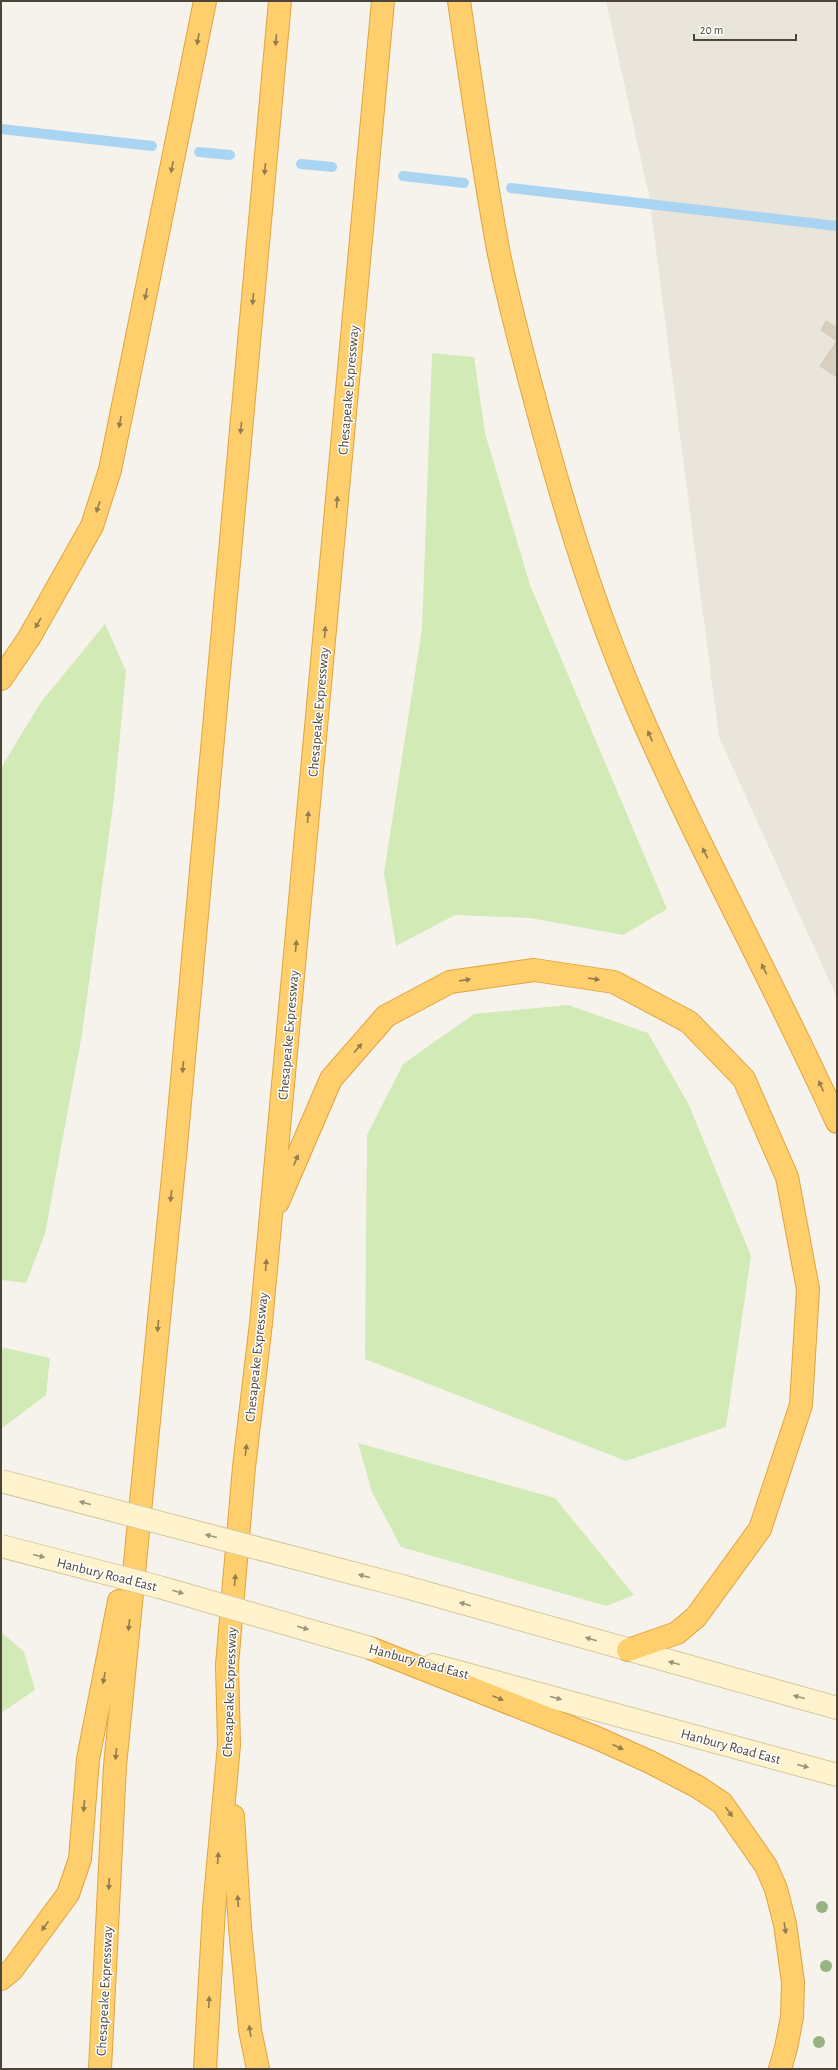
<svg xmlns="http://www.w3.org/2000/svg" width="838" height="2070" viewBox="0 0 838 2070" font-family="'Alegreya Sans',sans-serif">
<rect width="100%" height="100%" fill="#f6f3ec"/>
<path fill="#eae5da" d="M606 1H837V998L719 737 649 196Z"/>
<g fill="#d2eab5">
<path d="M432 353 474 357 485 433 530 585 667 909 623 935 530 918 455 915 396 946 384 873 422 629Z"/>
<path d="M105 624 126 671 114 798 82 1034 45 1234 26 1283 1 1280V768L41 702Z"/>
<path d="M568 1005 648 1033 689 1105 751 1256 726 1427 626 1461 365 1359 367 1135 403 1064 474 1014Z"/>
<path d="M1 1347 50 1358 46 1395 1 1429Z"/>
<path d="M358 1443 555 1498 634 1595 606 1606 401 1547 372 1492Z"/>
<path d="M1 1632 24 1652 35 1690 1 1713Z"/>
</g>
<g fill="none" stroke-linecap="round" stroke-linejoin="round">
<g stroke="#a9d4f2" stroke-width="10">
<path d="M1 129 152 146"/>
<path d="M199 152 230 155"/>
<path d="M301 164 332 167"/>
<path d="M403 176 464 183"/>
<path d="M511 188 837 226"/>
</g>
</g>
<path fill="#d8cfc1" stroke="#d3c7b4" d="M826 321 837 328V377L820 366 837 341 821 330Z"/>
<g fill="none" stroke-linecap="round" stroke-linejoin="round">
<g stroke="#d6c79b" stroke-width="24">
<g id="secondary">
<path d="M402 1586 837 1708"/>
<path d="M433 1665 837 1775"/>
</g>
</g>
<g stroke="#e0a43c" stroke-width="24">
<g id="highway">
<path d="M459 1C471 84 483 167 498 249 507 296 520 343 532 389 559 491 589 593 630 690 692 837 771 976 837 1122"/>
<path d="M1 679 29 638 92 526 110 470 205 1"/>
<path d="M278 1202 331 1079 386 1016 450 982 534 970 614 982 689 1022 744 1079 787 1177 808 1289 801 1405 760 1529 696 1617 677 1633 628 1650"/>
<path d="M370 1648 597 1738 650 1762 698 1787 722 1803 766 1866 776 1889 785 1924 793 1982 792 2017 786 2048 780 2069"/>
<path d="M233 1816 240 1928 250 2030 258 2069"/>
<path d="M1 1979 12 1970 68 1894 80 1859 88 1759 119 1601"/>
<path d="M100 2069 115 1766 176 1146 280 1"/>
<path d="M205 2069 214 1909 229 1745 227 1665 244 1467 261 1323 383 1"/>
</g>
</g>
<use href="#secondary" stroke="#fff3cd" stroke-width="22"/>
<use href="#highway" stroke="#ffcf6e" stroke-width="22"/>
<g stroke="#d6c79b" stroke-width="24" stroke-linecap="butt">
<g id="secondary-bridge">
<path d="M1 1481 402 1586"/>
<path d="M1 1546 159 1587 370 1648"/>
</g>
</g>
<use href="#secondary-bridge" stroke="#fff3cd" stroke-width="22"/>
</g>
<g fill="#97b381">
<circle cx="822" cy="1907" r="6"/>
<circle cx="826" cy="1966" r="6"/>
<circle cx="819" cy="2042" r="6"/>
</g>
<defs><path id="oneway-solid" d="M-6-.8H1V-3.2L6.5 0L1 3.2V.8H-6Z"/></defs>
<g fill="#937c4e">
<use href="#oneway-solid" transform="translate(198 39) rotate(101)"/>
<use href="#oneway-solid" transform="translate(276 40) rotate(95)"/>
<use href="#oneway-solid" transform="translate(172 167) rotate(101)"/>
<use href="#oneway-solid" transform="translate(265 169) rotate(95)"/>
<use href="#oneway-solid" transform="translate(146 294) rotate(101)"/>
<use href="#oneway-solid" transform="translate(253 299) rotate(95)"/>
<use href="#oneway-solid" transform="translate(120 422) rotate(101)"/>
<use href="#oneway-solid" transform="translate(241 428) rotate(95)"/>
<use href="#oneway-solid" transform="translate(337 502) rotate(-85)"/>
<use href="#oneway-solid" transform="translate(98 507) rotate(109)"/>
<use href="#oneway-solid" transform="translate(38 623) rotate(120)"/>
<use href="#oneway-solid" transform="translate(325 632) rotate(-85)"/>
<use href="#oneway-solid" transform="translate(650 736) rotate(-114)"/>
<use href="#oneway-solid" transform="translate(308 817) rotate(-85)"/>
<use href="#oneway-solid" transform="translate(705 853) rotate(-117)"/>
<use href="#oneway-solid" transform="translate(296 946) rotate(-85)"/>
<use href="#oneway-solid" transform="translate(764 969) rotate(-117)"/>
<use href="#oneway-solid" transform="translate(594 979) rotate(9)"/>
<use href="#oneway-solid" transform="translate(465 980) rotate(-8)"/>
<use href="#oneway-solid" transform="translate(358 1048) rotate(-49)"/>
<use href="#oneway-solid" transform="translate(183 1067) rotate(95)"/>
<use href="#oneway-solid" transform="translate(821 1086) rotate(-114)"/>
<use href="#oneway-solid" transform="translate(296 1160) rotate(-67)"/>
<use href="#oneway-solid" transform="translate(171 1196) rotate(96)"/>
<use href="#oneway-solid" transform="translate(266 1265) rotate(-85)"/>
<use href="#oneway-solid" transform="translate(158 1326) rotate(96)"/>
<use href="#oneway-solid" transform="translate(246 1450) rotate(-83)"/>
<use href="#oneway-solid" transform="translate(235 1580) rotate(-85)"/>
<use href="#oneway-solid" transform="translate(129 1625) rotate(96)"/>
<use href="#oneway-solid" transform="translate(104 1678) rotate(101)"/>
<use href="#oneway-solid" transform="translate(498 1698) rotate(22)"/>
<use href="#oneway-solid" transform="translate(618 1747) rotate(24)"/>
<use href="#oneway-solid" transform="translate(116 1754) rotate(96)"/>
<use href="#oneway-solid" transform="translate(84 1806) rotate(95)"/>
<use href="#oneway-solid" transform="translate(729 1812) rotate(54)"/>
<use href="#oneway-solid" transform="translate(218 1858) rotate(-85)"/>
<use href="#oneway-solid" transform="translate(109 1884) rotate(93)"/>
<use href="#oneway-solid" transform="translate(238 1901) rotate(-94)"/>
<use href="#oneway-solid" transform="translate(45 1926) rotate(126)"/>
<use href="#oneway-solid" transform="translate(785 1928) rotate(81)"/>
<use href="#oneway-solid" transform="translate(209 2002) rotate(-87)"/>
<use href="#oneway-solid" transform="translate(250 2031) rotate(-99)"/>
</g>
<g fill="#9c937c">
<use href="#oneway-solid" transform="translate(85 1503) rotate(-165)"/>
<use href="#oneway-solid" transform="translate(211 1536) rotate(-165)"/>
<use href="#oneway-solid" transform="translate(39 1556) rotate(14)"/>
<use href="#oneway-solid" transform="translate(364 1576) rotate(-165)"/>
<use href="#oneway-solid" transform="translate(178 1592) rotate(16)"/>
<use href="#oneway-solid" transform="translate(465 1604) rotate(-164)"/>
<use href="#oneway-solid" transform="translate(303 1628) rotate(16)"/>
<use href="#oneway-solid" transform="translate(591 1639) rotate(-164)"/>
<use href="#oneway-solid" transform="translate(674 1663) rotate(-165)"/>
<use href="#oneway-solid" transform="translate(799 1697) rotate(-165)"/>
<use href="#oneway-solid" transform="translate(556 1698) rotate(15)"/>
<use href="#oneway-solid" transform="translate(803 1766) rotate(15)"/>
</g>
<g text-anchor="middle" stroke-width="3" stroke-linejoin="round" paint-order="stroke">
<g font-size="14" fill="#4b4439" stroke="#fff">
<text transform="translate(348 390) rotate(-85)" y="5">Chesapeake Expressway</text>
<text transform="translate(318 712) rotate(-85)" y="5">Chesapeake Expressway</text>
<text transform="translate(288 1035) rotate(-85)" y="5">Chesapeake Expressway</text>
<text transform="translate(256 1357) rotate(-84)" y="5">Chesapeake Expressway</text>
<text transform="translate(107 1574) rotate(14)" y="5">Hanbury Road East</text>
<text transform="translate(419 1661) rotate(15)" y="5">Hanbury Road East</text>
<text transform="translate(229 1692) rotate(-88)" y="5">Chesapeake Expressway</text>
<text transform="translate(731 1746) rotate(15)" y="5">Hanbury Road East</text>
<text transform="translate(104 1991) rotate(-87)" y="5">Chesapeake Expressway</text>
</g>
</g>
<rect width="838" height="2070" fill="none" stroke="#4b4439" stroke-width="4"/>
<path d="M694 34v6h102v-6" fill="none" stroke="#4b4439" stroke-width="2"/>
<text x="700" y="34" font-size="12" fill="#4b4439" stroke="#ffffff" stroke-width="3" paint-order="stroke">20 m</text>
</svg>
